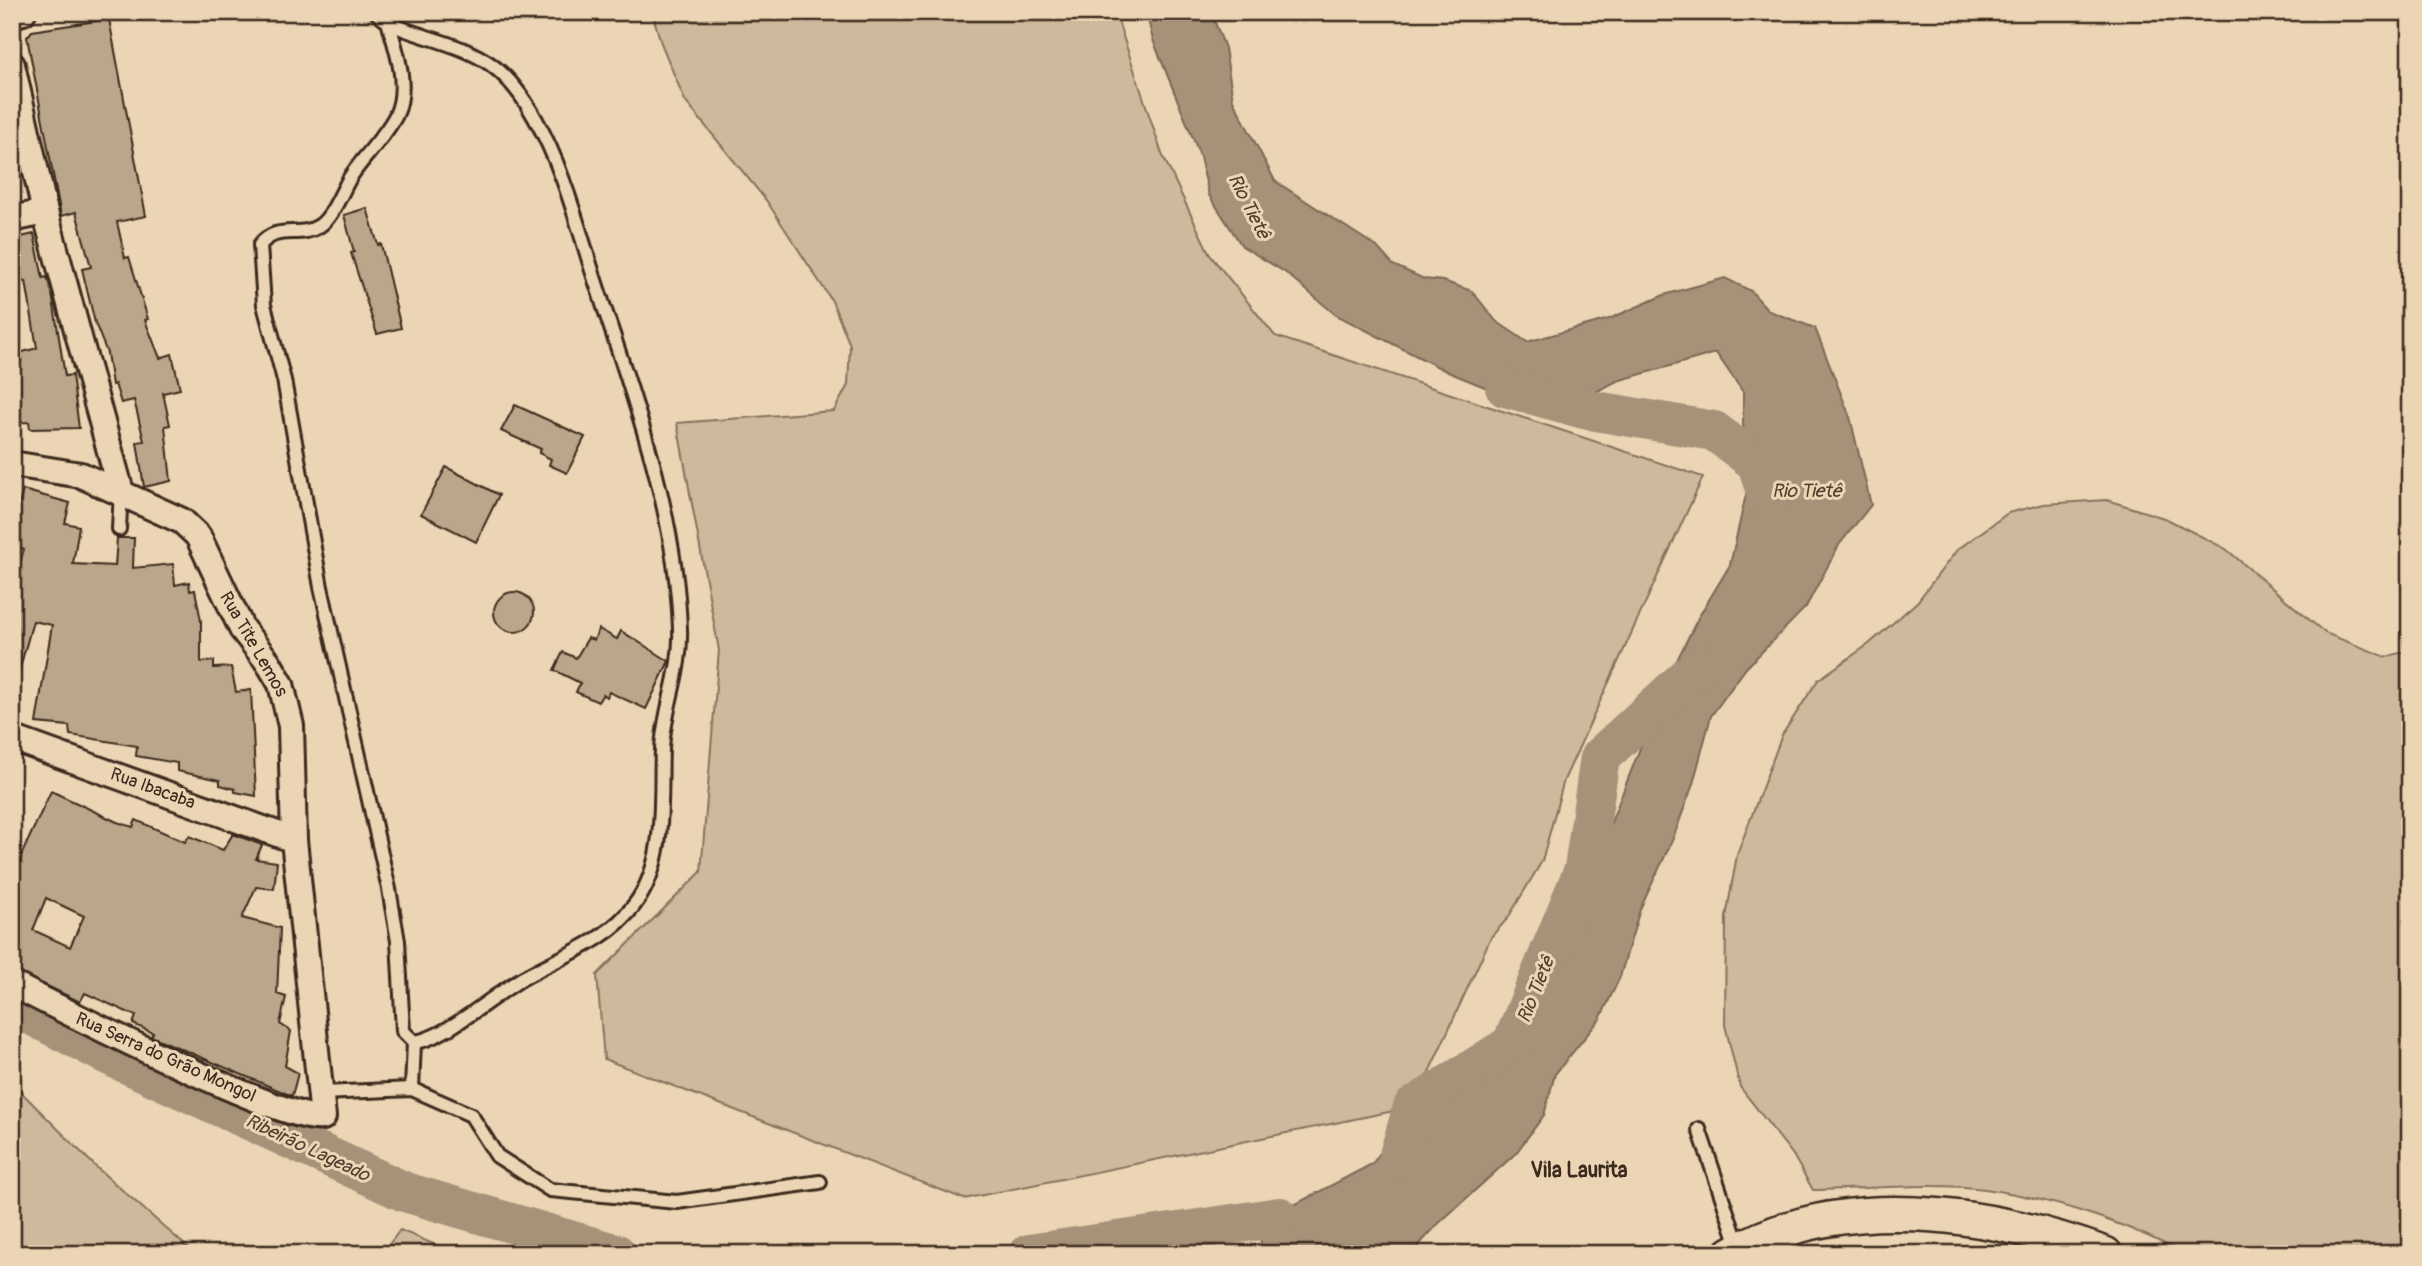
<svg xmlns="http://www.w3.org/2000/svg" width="2422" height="1266" viewBox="0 0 2422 1266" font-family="Pangolin,sans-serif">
<rect width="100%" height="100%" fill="#ebd5b4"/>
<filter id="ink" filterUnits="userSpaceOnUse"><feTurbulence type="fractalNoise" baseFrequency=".0143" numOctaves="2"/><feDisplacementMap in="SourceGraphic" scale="14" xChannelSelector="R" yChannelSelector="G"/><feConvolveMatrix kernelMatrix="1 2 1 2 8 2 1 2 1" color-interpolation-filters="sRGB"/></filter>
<g filter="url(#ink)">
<g fill="#cfb99c" stroke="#85725d" stroke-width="2">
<path d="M652 12H1115L1162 154 1210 255 1275 336 1703 477 1564 780 1542 861 1508 918 1491 937 1413 1107 964 1199 604 1059 597 975 701 872 719 650 677 423 834 411 848 385 850 345 832 301 766 200 685 101 661 43Z"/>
<path d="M2107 500 2167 519 2226 549 2325 633 2386 657 2410 650V1254H2184C2128 1223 2049 1198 1985 1189 1934 1182 1865 1189 1813 1190L1793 1155 1740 1087 1725 1025 1726 917 1737 855 1782 735 1818 680 1869 644 1917 602 1957 550 2008 513 2044 504Z"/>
<path d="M12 1083 96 1167 195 1254H12Z"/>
<path d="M400 1230 450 1251 466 1254H382Z"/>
</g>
<path fill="#a69279" stroke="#7b6855" stroke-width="2" d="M1146 12H1211L1225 48 1233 100 1275 181 1377 247 1393 265 1424 279 1443 281 1472 291 1496 321 1527 342 1609 319 1664 295 1725 278 1751 291 1769 311 1815 328 1850 417 1871 505 1839 545 1806 607 1746 668 1711 716 1693 784 1672 841 1640 909 1620 977 1600 1019 1555 1074 1544 1115 1516 1153 1437 1225 1411 1254H1260L1261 1236 1290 1207 1372 1164 1413 1107 1476 1079 1537 1011 1666 682 1698 618 1730 565 1750 477 1743 425V392L1716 353 1617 381 1576 402 1519 401 1448 372 1336 315 1286 273 1242 246 1209 195 1199 153 1153 40Z"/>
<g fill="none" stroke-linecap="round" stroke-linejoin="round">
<g stroke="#a69279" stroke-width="40">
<path d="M1505 387 1584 409 1714 431 1757 463 1769 502"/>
<path d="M12 1005 106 1054 405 1192 617 1254"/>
<path d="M1398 1159 1413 1107 1512 1044 1584 869 1600 757 1700 665"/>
<path d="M1029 1254 1280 1217"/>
</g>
</g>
<g fill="#baa68a" stroke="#3b2a1e" stroke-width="2" fill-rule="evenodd">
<path d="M109 19 146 216 117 222 125 258 129 257 148 319 145 320 160 358 172 354 180 389 163 393 170 425 165 426 171 481 144 487 137 442 144 441 134 400 121 403 115 384 112 385 107 353 95 323 82 269 91 267 76 212 61 216 27 37 32 31Z"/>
<path d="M367 208 378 245 381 244 401 328 377 334 351 253 354 252 344 215Z"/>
<path d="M34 234 43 278 47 277 52 293 65 376 72 375 79 428 30 429 29 422 12 423V355L37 348 26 281 12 284V239Z"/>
<path d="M515 405 585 437 567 473 549 465 551 459 539 453 541 449 501 431Z"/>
<path d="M446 467 499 495 476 542 421 514Z"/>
<path d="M23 490 70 503 65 523 79 526 73 564 115 566 117 538H134L133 568 173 564 175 585 189 582 190 591 195 590 201 621V662L214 661V668L231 667 236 692 251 690 256 796 235 792V789L220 785V780L177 771V763L136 756 137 746 70 735 69 726 36 723 52 625 33 621 18 675 12 674V590L24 549 12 545V529Z"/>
<circle cx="514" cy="612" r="20"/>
<path d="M599 629 617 639 621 631 669 661 646 709 609 692 607 697 603 694 598 702 576 692 580 683 554 670 563 652 576 658 588 638 594 640Z"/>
<path d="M51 791 117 822 133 827 136 820 185 842 189 836 223 850 233 834 262 845 256 859 277 862 274 889 256 887 242 918 280 928 277 994 286 997 280 1024 291 1031 285 1066 298 1073 292 1096 151 1036 153 1033 133 1024 136 1016 85 993 80 1002 12 969V875ZM46 898 84 916 70 947 33 930Z"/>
</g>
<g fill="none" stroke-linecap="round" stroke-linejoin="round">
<g stroke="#3b2a1e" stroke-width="18">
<g id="lane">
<path d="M376 12C391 27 407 30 427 37 482 54 506 66 535 118 563 167 578 227 595 280 632 393 676 509 680 629 682 670 664 708 662 749 660 799 667 861 635 904 609 941 561 956 523 978 495 994 443 1040 414 1042L403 1031 398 941 389 889 321 587 284 380 264 305 260 245C277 223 299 239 319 226 333 217 342 190 351 176 364 156 385 137 396 115 409 87 397 52 389 25"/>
<path d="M119 529 121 492"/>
<path d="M412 1089 414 1042"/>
<path d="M322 1093 412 1089 471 1115 497 1156 550 1190 677 1202 820 1182"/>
<path d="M1699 1129 1739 1248"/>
</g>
</g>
<g stroke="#3b2a1e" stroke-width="30">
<g id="street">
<path d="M12 15 23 12"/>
<path d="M12 65 45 212 121 492"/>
<path d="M12 219 45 212"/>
<path d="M12 464 81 475 182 521 198 536 242 629 268 662 281 684 291 726 294 840 323 1117C294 1127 53 1005 12 984"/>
<path d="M12 738 294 840"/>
</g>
</g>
<g stroke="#3b2a1e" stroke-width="38">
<path id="secondary" d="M1731 1254C1842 1189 1989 1212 2105 1254"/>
</g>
<use href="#lane" stroke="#ebd5b4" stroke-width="12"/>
<use href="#street" stroke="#ebd5b4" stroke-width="24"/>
<use href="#secondary" stroke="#ebd5b4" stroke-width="33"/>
</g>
</g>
<g text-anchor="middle" stroke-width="6" stroke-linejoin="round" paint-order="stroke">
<g font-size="18" fill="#3b2a1e" stroke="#ebd5b4">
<text transform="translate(254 644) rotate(60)" y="6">Rua Tite Lemos</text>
<text transform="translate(153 788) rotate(20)" y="6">Rua Ibacaba</text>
<text transform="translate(166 1057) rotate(24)" y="6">Rua Serra do Grão Mongol</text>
</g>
<g font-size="19" font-style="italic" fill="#503f30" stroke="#ebd5b4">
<text transform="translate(1250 206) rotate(63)" y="7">Rio Tietê</text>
<text x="1807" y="497">Rio Tietê</text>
<text transform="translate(1535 989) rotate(-68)" y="7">Rio Tietê</text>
<text transform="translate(308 1147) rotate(25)" y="7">Ribeirão Lageado</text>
</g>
<g font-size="21" font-weight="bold" fill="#3b2a1e" stroke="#ebd5b4">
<text x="1579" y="1177">Vila Laurita</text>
</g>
</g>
<rect width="2422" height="1266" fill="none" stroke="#ebd5b4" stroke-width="42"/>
<rect x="21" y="21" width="2380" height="1224" fill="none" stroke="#3b2a1e" stroke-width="2.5" filter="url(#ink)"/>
</svg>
